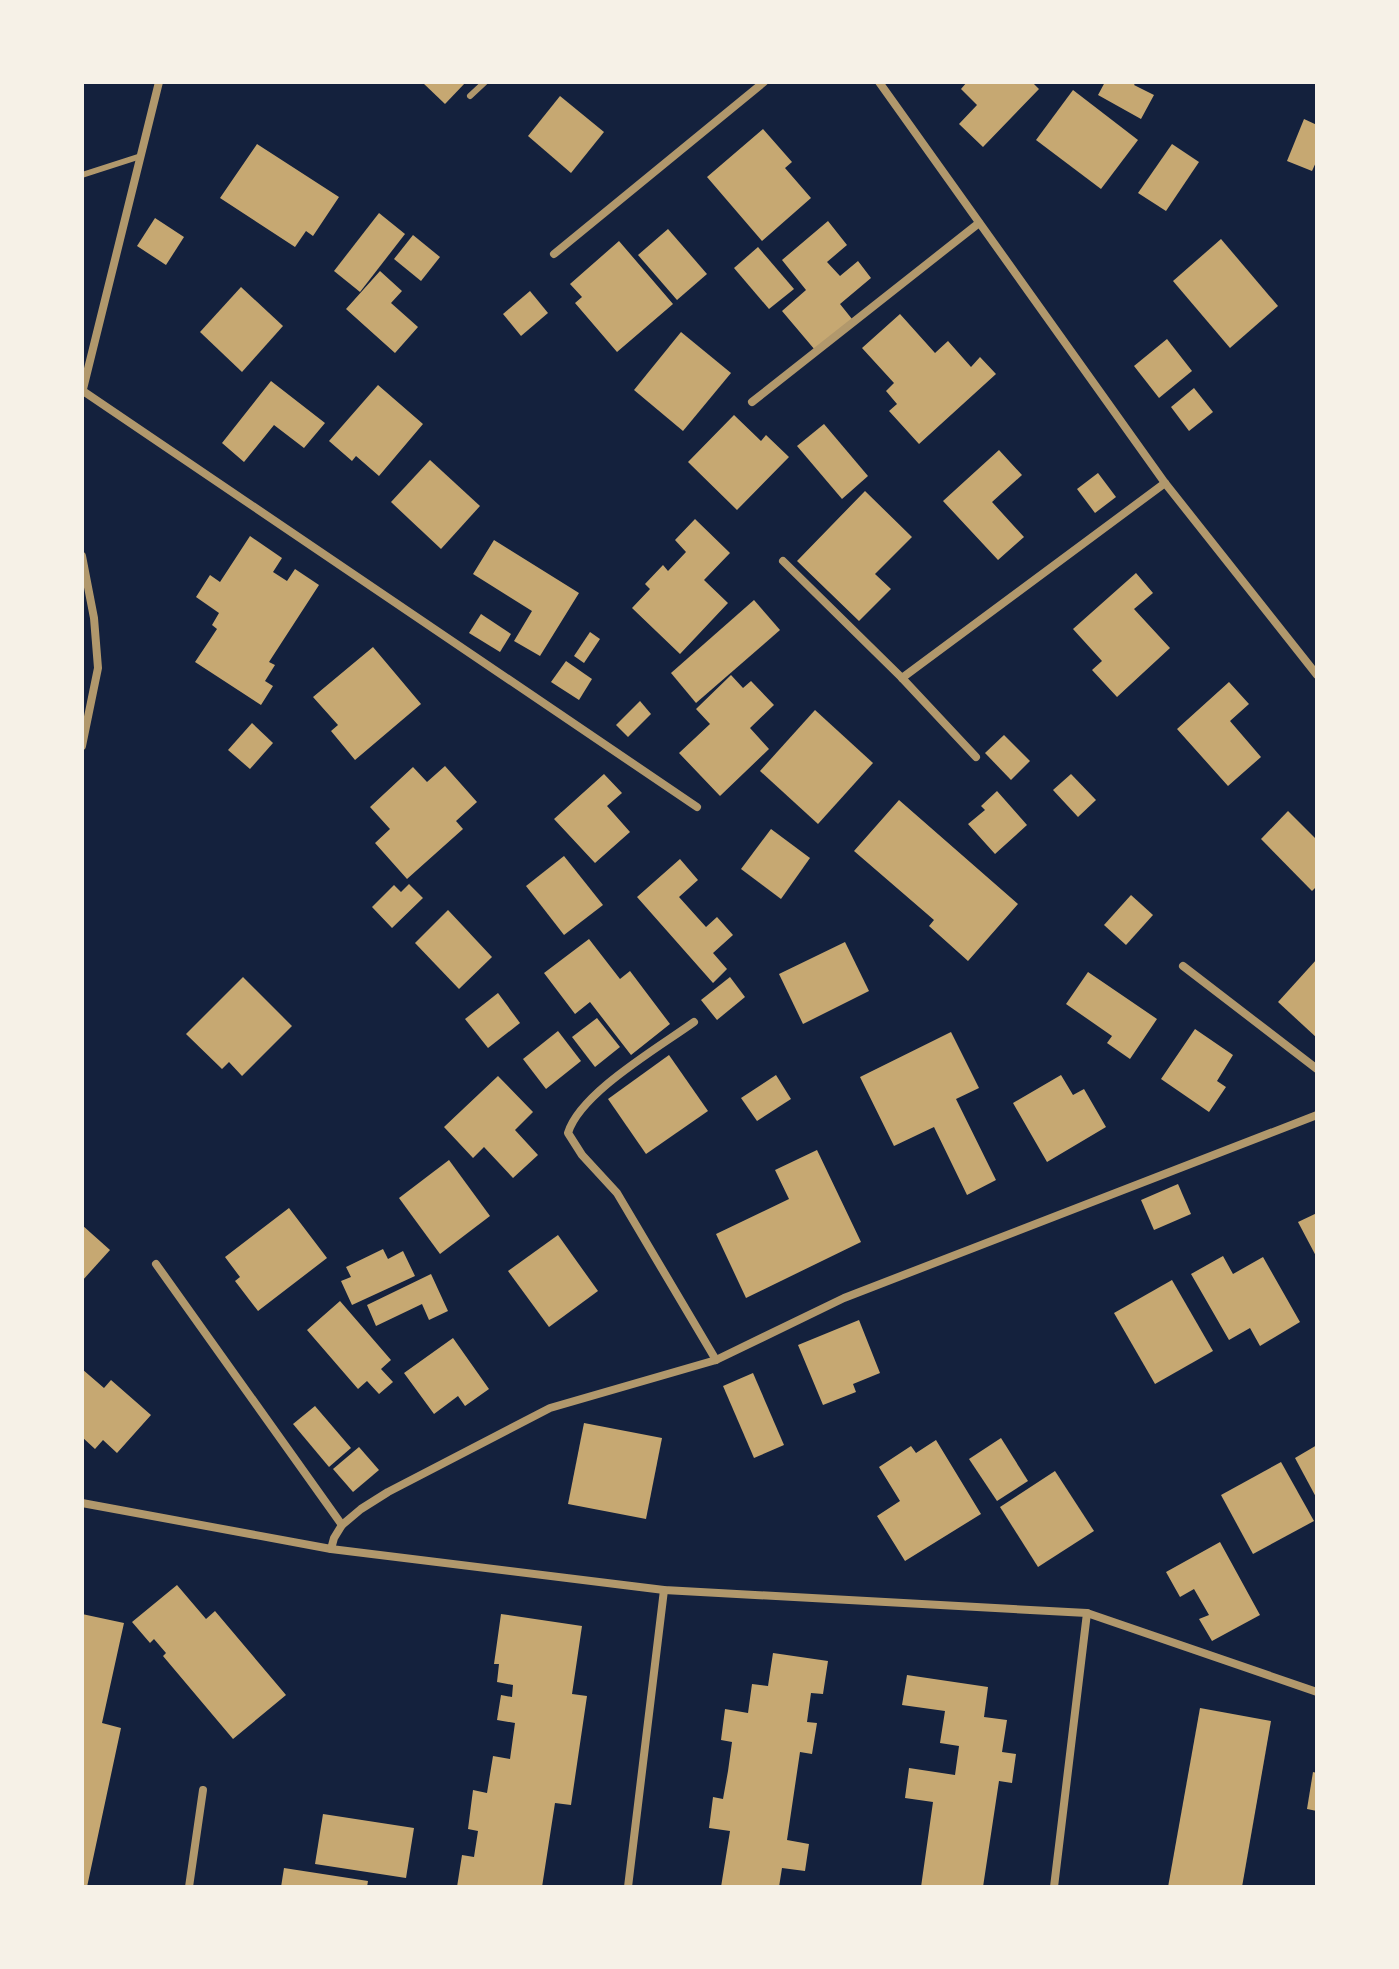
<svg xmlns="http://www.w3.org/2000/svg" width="1399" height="1969" viewBox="0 0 1399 1969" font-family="'DM Sans',sans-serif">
<rect width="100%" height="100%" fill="#14213d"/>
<g fill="#c6a872">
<path d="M422 82H466L445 104Z"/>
<path d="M967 82H1032L1039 89 983 147 959 124 977 105 961 89Z"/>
<path d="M1105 82H1136L1134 85 1154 95 1141 119 1098 95Z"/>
<path d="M1073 90 1138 140 1101 189 1036 140Z"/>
<path d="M560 96 604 132 571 173 528 136Z"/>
<path d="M1304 119 1317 125V160L1312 171 1287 161Z"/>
<path d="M763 129 792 162 785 168 811 198 762 241 707 177Z"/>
<path d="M257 144 339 197 313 236 306 231 295 247 220 198Z"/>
<path d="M1172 144 1199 162 1166 211 1138 193Z"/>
<path d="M379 213 405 234 360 292 334 271Z"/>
<path d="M155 218 184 237 166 265 137 246Z"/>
<path d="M828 221 847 245 827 262 840 276 858 261 871 278 840 304 852 319 815 350 782 311 806 290 782 260Z"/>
<path d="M668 229 707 274 677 300 638 255Z"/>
<path d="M413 235 440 257 421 281 394 259Z"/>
<path d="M1221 239 1278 306 1230 348 1173 281Z"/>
<path d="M619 241 673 304 617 352 575 303 582 297 570 284Z"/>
<path d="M758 247 794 289 769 309 734 268Z"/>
<path d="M380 271 402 291 391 303 418 327 395 353 346 309Z"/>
<path d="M241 287 283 326 242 372 200 332Z"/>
<path d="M530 291 548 313 521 336 503 314Z"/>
<path d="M900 314 935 353 948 341 971 367 980 357 996 374 919 444 889 411 897 404 886 391 894 383 862 348Z"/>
<path d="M681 332 731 373 683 431 634 390Z"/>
<path d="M1167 339 1192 371 1159 398 1134 366Z"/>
<path d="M271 381 325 423 304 448 274 425 244 462 222 443Z"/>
<path d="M378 385 423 424 379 476 356 456 352 461 329 441Z"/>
<path d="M1194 388 1213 412 1189 431 1171 407Z"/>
<path d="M734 415 761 441 766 435 789 457 737 510 688 462Z"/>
<path d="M824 424 868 476 842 499 797 446Z"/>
<path d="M999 450 1022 475 992 502 1024 537 998 560 943 501Z"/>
<path d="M430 460 480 506 441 549 391 502Z"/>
<path d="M1098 473 1116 497 1095 513 1077 489Z"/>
<path d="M865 491 912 537 875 574 891 589 859 621 797 561Z"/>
<path d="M695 519 730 553 704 580 728 603 680 654 632 608 650 589 645 584 663 565 668 571 686 552 675 540Z"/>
<path d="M250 536 282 558 273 572 287 581 295 569 319 585 269 662 275 665 265 681 273 686 261 705 195 662 217 629 212 625 219 613 196 597 210 575 220 582Z"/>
<path d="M494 540 579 593 540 656 514 641 532 611 473 574Z"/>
<path d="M1136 573 1153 593 1134 609 1170 648 1117 697 1092 670 1102 661 1073 629Z"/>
<path d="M754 600 780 630 696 703 671 673Z"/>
<path d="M481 614 511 634 500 652 469 633Z"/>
<path d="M590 632 600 639 584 663 574 656Z"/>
<path d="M373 647 421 704 355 760 331 731 338 725 313 697Z"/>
<path d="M566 661 592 679 579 700 551 682Z"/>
<path d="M731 675 743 688 751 681 774 705 750 728 769 749 720 796 679 753 710 724 696 709Z"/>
<path d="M1229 682 1249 704 1230 721 1261 757 1228 786 1177 729Z"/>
<path d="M640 701 651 714 628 737 616 725Z"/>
<path d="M815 710 873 763 818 824 760 771Z"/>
<path d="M252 723 273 743 250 769 228 750Z"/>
<path d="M1004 735 1030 761 1011 780 985 753Z"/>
<path d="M445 766 477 802 456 821 463 829 407 879 375 843 390 829 370 807 413 767 427 782Z"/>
<path d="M604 774 622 793 607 806 630 832 595 863 554 819Z"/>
<path d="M1071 774 1096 800 1078 817 1053 790Z"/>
<path d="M997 791 1027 825 995 854 968 824 985 810 981 806Z"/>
<path d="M899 800 1018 904 968 961 929 926 934 920 854 851Z"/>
<path d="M1288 811 1317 840V886L1312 891 1261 839Z"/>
<path d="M771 829 810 858 781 899 741 869Z"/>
<path d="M564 856 603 905 564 935 526 886Z"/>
<path d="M680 859 698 880 679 897 706 927 717 917 733 935 713 953 727 969 713 983 637 897Z"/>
<path d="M409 884 423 898 392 928 372 907 394 885 401 892Z"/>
<path d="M1131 895 1153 915 1126 945 1104 925Z"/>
<path d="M448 910 492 957 459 989 415 943Z"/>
<path d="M589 939 620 979 630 971 670 1024 631 1055 590 1002 575 1014 544 973Z"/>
<path d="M845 942 869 991 803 1024 779 974Z"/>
<path d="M1317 959V1038L1278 1002Z"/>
<path d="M1088 972 1157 1019 1130 1059 1107 1043 1112 1036 1066 1004Z"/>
<path d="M243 977 292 1026 242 1076 229 1062 222 1069 186 1034Z"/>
<path d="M730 977 745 997 717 1020 701 1000Z"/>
<path d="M498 993 520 1023 488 1048 465 1019Z"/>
<path d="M597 1018 620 1047 595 1067 572 1037Z"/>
<path d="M1195 1029 1233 1055 1217 1081 1226 1087 1209 1112 1161 1079Z"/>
<path d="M558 1031 581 1061 546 1089 523 1059Z"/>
<path d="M951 1032 979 1088 956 1099 996 1180 967 1195 934 1127 894 1146 860 1077Z"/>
<path d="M669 1055 708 1111 646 1154 608 1099Z"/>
<path d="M776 1075 791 1099 757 1121 741 1098Z"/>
<path d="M1061 1075 1073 1095 1084 1089 1106 1127 1047 1162 1013 1103Z"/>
<path d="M498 1076 533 1112 515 1130 538 1155 513 1178 484 1147 473 1158 444 1127Z"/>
<path d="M817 1150 861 1242 746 1298 716 1234 789 1199 775 1170Z"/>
<path d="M449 1160 490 1216 440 1254 399 1198Z"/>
<path d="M1178 1184 1191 1214 1154 1230 1141 1200Z"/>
<path d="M289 1208 327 1258 258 1311 235 1281 240 1277 225 1257Z"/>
<path d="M1317 1213V1258L1298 1222Z"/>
<path d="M82 1225 110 1250 82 1281Z"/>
<path d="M558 1235 598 1291 549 1327 508 1271Z"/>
<path d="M383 1249 388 1259 403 1251 415 1276 352 1305 341 1281 351 1277 346 1267Z"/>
<path d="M1223 1256 1233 1274 1263 1257 1300 1322 1260 1346 1250 1328 1229 1340 1191 1274Z"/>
<path d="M431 1274 448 1311 429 1320 422 1304 376 1326 367 1305Z"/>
<path d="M1172 1280 1213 1351 1155 1384 1114 1313Z"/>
<path d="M340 1301 391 1360 381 1369 393 1382 379 1394 367 1381 358 1389 307 1330Z"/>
<path d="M859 1320 880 1373 853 1384 856 1392 823 1405 798 1345Z"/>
<path d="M453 1338 489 1389 465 1406 458 1396 434 1414 404 1373Z"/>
<path d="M82 1369 104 1388 111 1380 151 1415 117 1453 103 1440 95 1449 82 1437Z"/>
<path d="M753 1373 784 1445 754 1458 723 1386Z"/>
<path d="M315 1406 351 1448 329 1467 293 1424Z"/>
<path d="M584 1423 662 1438 646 1519 568 1504Z"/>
<path d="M1001 1438 1028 1481 997 1501 969 1459Z"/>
<path d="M936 1440 981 1514 905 1561 877 1516 900 1501 879 1467 911 1446 916 1453Z"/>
<path d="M1317 1445V1499L1295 1458Z"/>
<path d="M359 1447 379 1470 353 1492 333 1469Z"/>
<path d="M1281 1462 1314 1521 1253 1554 1221 1495Z"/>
<path d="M1055 1471 1094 1531 1038 1567 1000 1507Z"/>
<path d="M1220 1542 1260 1615 1212 1641 1199 1619 1209 1615 1194 1589 1180 1597 1166 1572Z"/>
<path d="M177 1585 206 1619 215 1611 286 1695 233 1739 163 1656 166 1653 154 1639 150 1643 132 1622Z"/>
<path d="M82 1614 124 1623 102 1723 121 1728 87 1887H82Z"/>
<path d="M501 1614 582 1626 572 1694 587 1696 571 1805 555 1803 542 1887H457L462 1855 474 1857 478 1831 468 1829 473 1790 487 1793 493 1756 510 1759 515 1723 497 1720 501 1695 512 1697 513 1685 497 1682 499 1664H494Z"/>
<path d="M773 1653 828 1661 823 1694 811 1693 807 1722 817 1723 812 1754 800 1752 787 1840 809 1844 805 1871 782 1868 779 1887H721L730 1831 709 1828 713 1797 723 1799 728 1771 732 1742 721 1740 725 1709 748 1713 752 1684 768 1686Z"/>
<path d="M907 1675 988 1687 984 1717 1007 1720 1002 1752 1016 1754 1012 1783 999 1781 983 1887H921L933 1802 905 1798 909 1768 955 1775 959 1746 940 1743 945 1711 902 1705Z"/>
<path d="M1200 1708 1271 1721 1242 1887H1168Z"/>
<path d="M1313 1772 1317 1773V1811L1307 1809Z"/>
<path d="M323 1814 414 1828 406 1878 315 1864Z"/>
<path d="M284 1868 368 1881 367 1887H281Z"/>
</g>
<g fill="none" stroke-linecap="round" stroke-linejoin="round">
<g stroke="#b1986c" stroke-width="6">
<path d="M470 96 485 82"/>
<path d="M82 175 141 156"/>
</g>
<g stroke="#b1986c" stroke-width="8">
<path d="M879 82 1165 483 1317 675"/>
<path d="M554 254 764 82"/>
<path d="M83 391 697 807"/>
<path d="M82 393 159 82"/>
<path d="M752 402 979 223"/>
<path d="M82 556 94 618 98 668 82 746"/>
<path d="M783 561 902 678 976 757"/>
<path d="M902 678 1165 483"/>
<path d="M1183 966 1317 1069"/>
<path d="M694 1022C658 1048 580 1093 568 1133L582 1155 617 1193 716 1360"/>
<path d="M156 1264 342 1525"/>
<path d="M82 1503 331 1549 664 1590 1087 1613 1317 1692"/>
<path d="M331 1549 334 1538 342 1525 361 1509 388 1492 550 1408 716 1360 844 1298 1317 1115"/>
<path d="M189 1887 203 1790"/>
<path d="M628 1887 664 1590"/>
<path d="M1054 1887 1087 1613"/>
</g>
</g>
<rect width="1399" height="1969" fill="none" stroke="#f6f1e7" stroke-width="168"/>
</svg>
